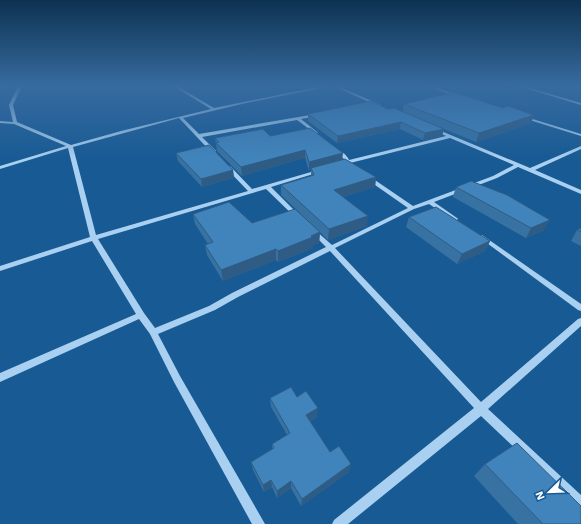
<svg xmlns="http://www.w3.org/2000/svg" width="581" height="524" viewBox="0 0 581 524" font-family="'Work Sans',sans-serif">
<rect width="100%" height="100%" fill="#185a94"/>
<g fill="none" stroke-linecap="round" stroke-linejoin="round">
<g fill="#a9d0f0" fill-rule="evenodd">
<path d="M2 86H7L0 89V87Z"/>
<path d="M18 86H22L13 105 17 122 71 145 121 131 211 109 173 86H177L214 108 288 93 325 86H332L246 103 183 118 199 134 316 114 318 115 317 116 301 119 317 132 318 133 316 134 297 120 202 137 216 151V152L214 153H212L179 118 73 147 96 235 248 191 226 168V166H230L252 189 318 170 323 171 271 187 301 217 300 218H296L266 189 98 239 144 313 155 328 209 306 232 293 326 247 310 231 311 230H315L332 245 408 208 365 178V176H369L413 206 493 176 514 165 450 138 350 163 342 166 340 165 345 161 344 159 334 151V149C340 149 347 155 349 160L446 136 433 130 432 129 434 128 530 168 581 146V149L535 170 581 190V194L518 167 497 178 434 202 457 218 458 219 457 220H453L429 204 414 209 335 248 481 402 578 319 581 318V326L488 409 581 495V509L577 507 481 416 348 524H332L334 520 474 408 330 251 238 297 215 310 158 334 180 376 265 524H252L174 382 150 334 139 319 0 382V373L136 314 92 241 0 271V266L90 237 68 148 0 169V166L66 146 14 124 0 123V121L13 122 9 105Z"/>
<path d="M333 86H338L381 105 378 106Z"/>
<path d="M426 86H431L461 96 458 97Z"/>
<path d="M518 86H523L581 103V105Z"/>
<path d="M523 116 581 134V136L523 118Z"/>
<path d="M482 235 581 304V311L578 310 480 238 479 237 480 236Z"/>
</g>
</g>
<g fill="#3872a2">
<path d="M404 104 503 108 534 115 531 123 476 142 444 129 442 136 423 140 400 129 337 143 308 121V114L388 109 403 111Z"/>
<path d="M270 136 343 159 376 177 375 187 343 197 367 226 328 240 281 195V185L311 176V170L309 171 305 158 242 176 217 151 215 138Z"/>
<path d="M176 153 233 170 234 178 202 187 178 161Z"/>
<path d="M456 187 544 230 526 238 453 197Z"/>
<path d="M193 214 320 232 319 243 313 245V248L278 262 276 260 223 281 207 255 205 245 208 244 195 224Z"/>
<path d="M409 217 490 241 485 251 457 264 406 227Z"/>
<path d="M581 228V246L571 241 577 230Z"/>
<path d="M297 397 317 417 310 421 330 452 349 472 301 506 291 488 277 498 272 487 264 492 253 470 251 462 272 449V444L287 435 271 407 270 398Z"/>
<path d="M485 464 581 524H518L474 476Z"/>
</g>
<g fill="#2e5c84">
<path d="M534 115 531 123 476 142 479 133Z"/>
<path d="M401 122 400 129 337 143 338 136Z"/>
<path d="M444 129 442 136 423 140 425 133Z"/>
<path d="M305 150V158L242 176 241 167Z"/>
<path d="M343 153 342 161 311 168V170L309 171V162Z"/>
<path d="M233 170 234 178 202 187 201 179Z"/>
<path d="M376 177 375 187 333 200 334 190Z"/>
<path d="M368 216 367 226 328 240 329 229Z"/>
<path d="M550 220 544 230 526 238 531 228Z"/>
<path d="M320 232 319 243 313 245V248L278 262V251L311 236Z"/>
<path d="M490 241 485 251 457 264 462 254Z"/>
<path d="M276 249V260L223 281 221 270Z"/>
<path d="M318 408 317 417 305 423 306 415Z"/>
<path d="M351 464 349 472 301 506 302 499Z"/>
<path d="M271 480 272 487 264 492 263 485Z"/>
<path d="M291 481V488L277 498V491Z"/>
</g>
<g fill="#4184bc" stroke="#2e5c84">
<path d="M454 92 503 108 508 106 534 115 479 133 404 104Z"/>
<path d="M371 101 388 109 394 108 444 129 425 133 401 122 338 136 308 114Z"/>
<path d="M310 128 343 153 309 162 305 150 241 167 216 143 219 142 215 138 263 129 270 136Z"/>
<path d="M209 145 233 170 201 179 176 153Z"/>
<path d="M345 159 376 177 334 190 368 216 329 229 281 185 314 175 311 168Z"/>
<path d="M471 181 507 195 550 220 531 228 456 187Z"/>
<path d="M229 202 252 223 295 209 320 232 311 236 313 237 278 251 276 249 221 270 205 245 213 242 193 214Z"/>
<path d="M436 207 490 241 462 254 409 217Z"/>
<path d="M581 228V232L577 230Z"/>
<path d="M291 387 297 397 306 391 318 408 306 415 330 452 339 446 351 464 302 499 291 481 277 491 271 480 263 485 251 462 274 448 272 444 290 433 270 398Z"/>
<path d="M517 443 581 506V524H543L485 464Z"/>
</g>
<linearGradient id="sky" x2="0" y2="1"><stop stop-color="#0d3251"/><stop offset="0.54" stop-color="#376b9f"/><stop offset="1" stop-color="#376b9f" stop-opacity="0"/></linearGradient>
<rect width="581" height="159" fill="url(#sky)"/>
<g transform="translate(549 492) rotate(247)" stroke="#185a94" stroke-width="3" paint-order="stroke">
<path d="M0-3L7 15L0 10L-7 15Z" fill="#ffffff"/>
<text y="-6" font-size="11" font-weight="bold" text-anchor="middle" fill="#ffffff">N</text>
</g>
</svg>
